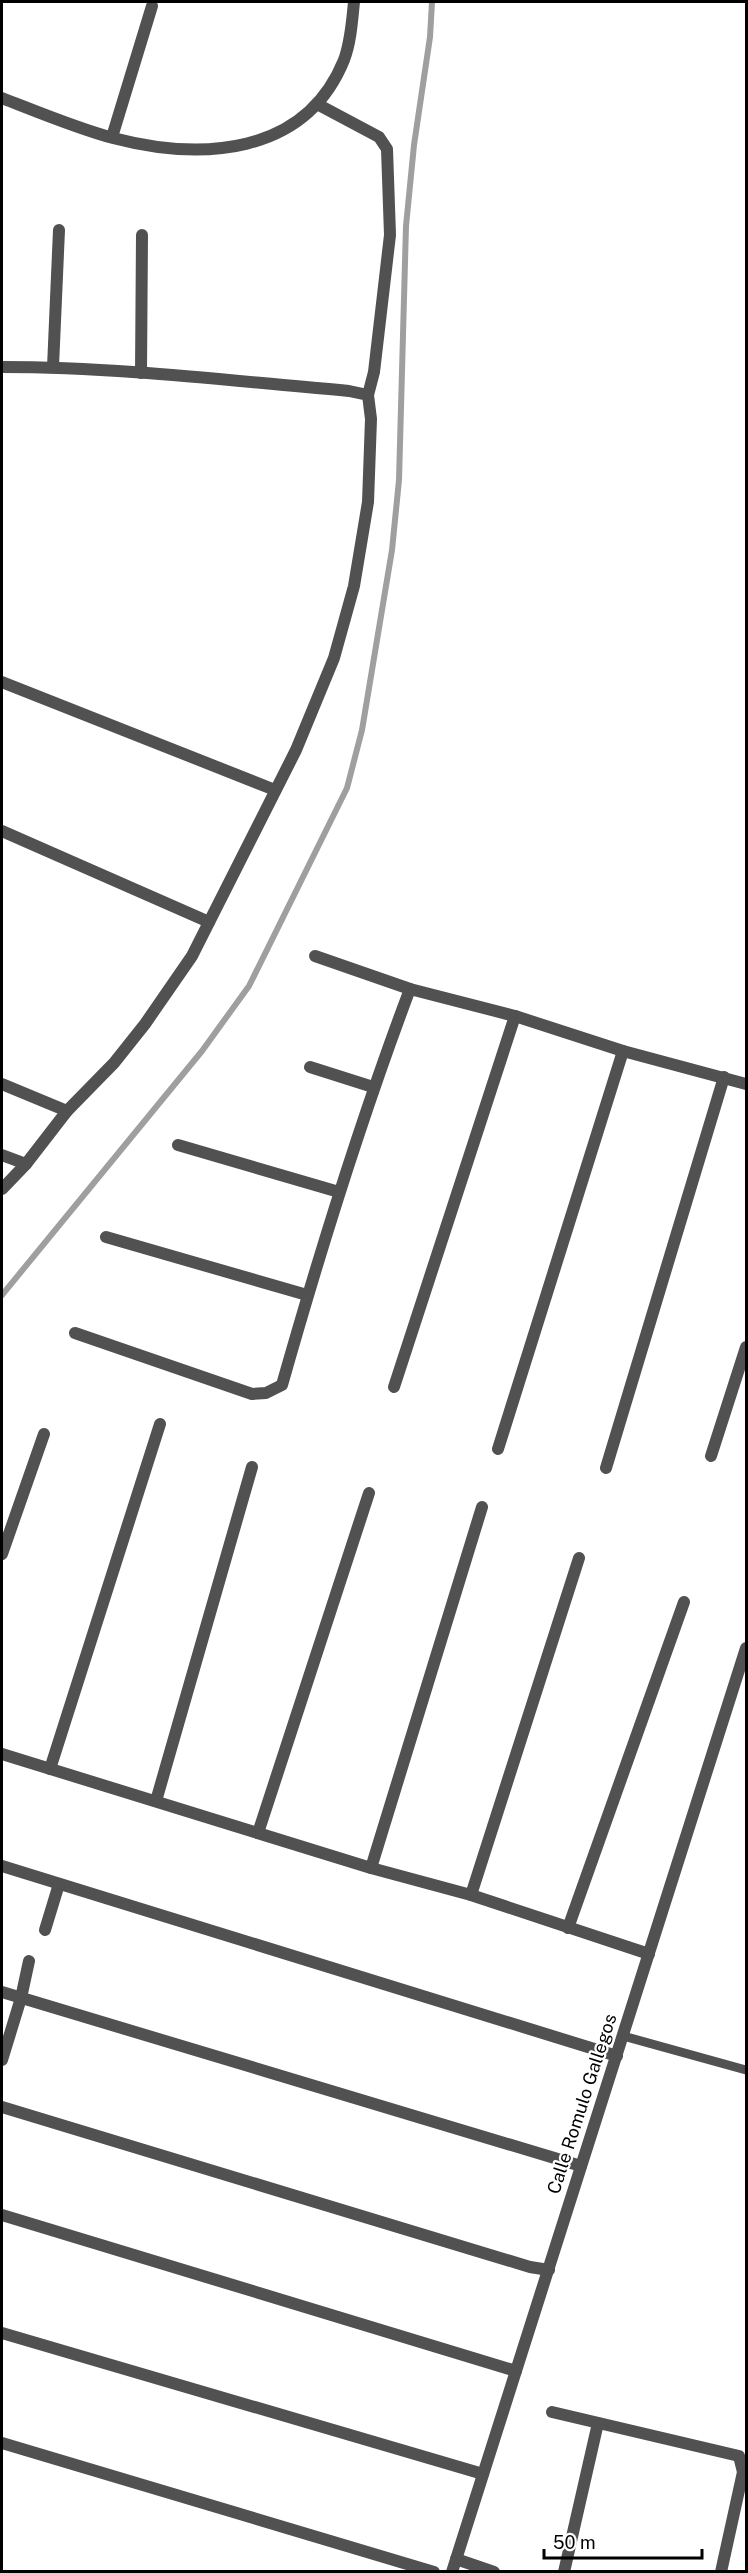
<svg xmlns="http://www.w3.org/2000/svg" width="748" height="2573" viewBox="0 0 748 2573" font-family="'Public Sans',sans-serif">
<rect width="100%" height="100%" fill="#fff"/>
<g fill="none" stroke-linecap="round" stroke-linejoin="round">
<path stroke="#9f9f9f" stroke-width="6" d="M2 1295 202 1051 249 986 347 788 362 730 392 550 399 480 406 226 414 145 430 37 432 2"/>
<path stroke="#515151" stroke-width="9" d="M623 2036 746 2070"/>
<g stroke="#515151" stroke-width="12">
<path d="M2 98C38 112 76 128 113 138 201 161 305 156 344 60 351 41 352 21 354 2"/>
<path d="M317 104 379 137 387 149 390 235 374 372 368 395"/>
<path d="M112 137 152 6"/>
<path d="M2 367C118 367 233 381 349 391L368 395 371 419 368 502 354 586 334 658 296 750 192 956 145 1024 114 1063 67 1111 26 1164 2 1189"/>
<path d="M53 367 59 230"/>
<path d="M141 373 142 235"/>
<path d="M2 682 275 790"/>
<path d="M2 831 209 922"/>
<path d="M315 956 410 989"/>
<path d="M310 1067 373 1087"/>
<path d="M2 1084 67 1111"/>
<path d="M178 1145 339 1192"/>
<path d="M2 1155 26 1164"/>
<path d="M106 1237 307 1295"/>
<path d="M75 1333 252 1394 266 1393 282 1385C320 1251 361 1119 410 989L515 1016 623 1051 746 1084"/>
<path d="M394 1387 515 1016"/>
<path d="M498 1449 623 1051"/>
<path d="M711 1456 746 1347"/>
<path d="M606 1468 724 1077"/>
<path d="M2 1554 44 1434"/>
<path d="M2 1754 371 1868 471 1895 649 1954"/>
<path d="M50 1769 160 1424"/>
<path d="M156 1801 252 1467"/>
<path d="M258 1833 369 1493"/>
<path d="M2 1866 617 2056"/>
<path d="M371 1868 482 1507"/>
<path d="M471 1895 579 1558"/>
<path d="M568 1928 684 1602"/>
<path d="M45 1930 59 1884"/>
<path d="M2 1992 581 2166"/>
<path d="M2 2060 21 1998 29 1961"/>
<path d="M2 2107 530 2267 549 2270"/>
<path d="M2 2215 516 2371"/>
<path d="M2 2333 483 2474"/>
<path d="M552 2412 739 2456 743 2472 721 2572"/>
<path d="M2 2443 434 2572"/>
<path d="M456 2559 494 2572"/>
<path d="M452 2572 746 1648"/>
<path d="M564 2572 598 2423"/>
</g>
</g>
<g text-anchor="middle" stroke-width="4.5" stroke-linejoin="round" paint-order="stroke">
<g font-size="18" fill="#000" stroke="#fff">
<text transform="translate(582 2104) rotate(-72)" y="6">Calle Romulo Gallegos</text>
</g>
</g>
<rect width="748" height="2573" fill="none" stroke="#000000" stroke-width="6"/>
<path d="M544 2549v9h158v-9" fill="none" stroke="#000000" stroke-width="3"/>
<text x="553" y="2549" font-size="18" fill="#000000" stroke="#ffffff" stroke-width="4.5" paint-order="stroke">50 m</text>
</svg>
